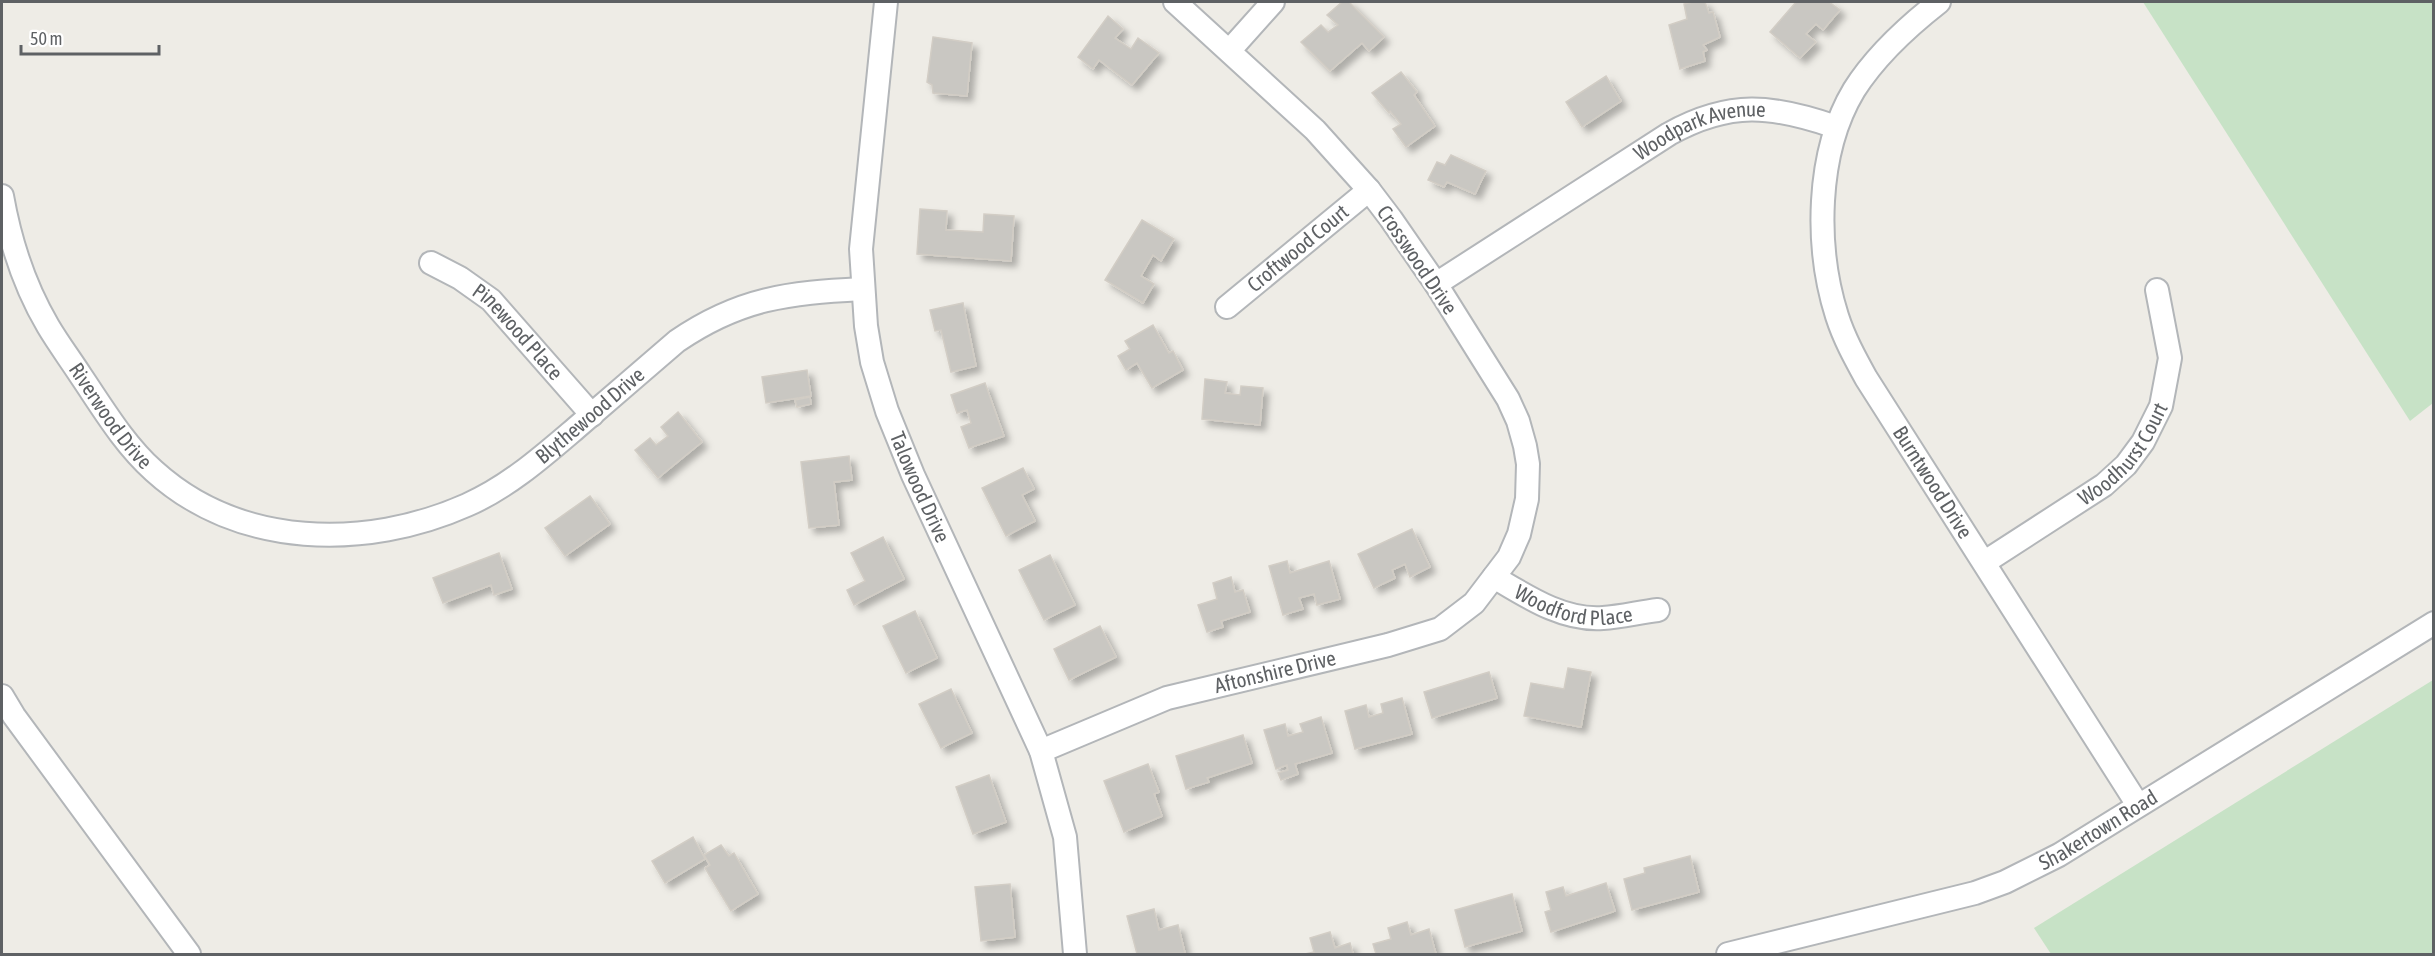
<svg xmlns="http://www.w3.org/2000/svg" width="2435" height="956" viewBox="0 0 2435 956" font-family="'Asap Condensed',sans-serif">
<defs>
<filter id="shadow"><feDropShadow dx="5.5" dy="5.5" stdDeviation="3" flood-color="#0004"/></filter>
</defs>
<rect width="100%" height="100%" fill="#eeece6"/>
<g fill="#c7e2c6">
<path d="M2143 2H2433V403L2410 421Z"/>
<path d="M2433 680V954H2051L2034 928Z"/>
</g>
<g fill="#c9c7c2" stroke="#d2cdc5" stroke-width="1.5" filter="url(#shadow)">
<path d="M1342 2H1349L1384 37 1369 51 1362 43 1330 71 1301 42 1321 25 1328 32 1338 25 1327 15Z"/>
<path d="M1693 2H1705L1709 13 1713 12 1720 37 1703 45 1707 50 1703 52 1705 61 1680 69 1669 25 1687 19 1684 4Z"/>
<path d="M1796 2H1829L1840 10 1823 30 1816 24 1806 34 1816 42 1800 58 1770 32Z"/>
<path d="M1108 16 1123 29 1115 38 1131 49 1138 38 1159 53 1132 85 1099 60 1093 69 1078 57Z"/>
<path d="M933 37 972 43 967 96 933 93 932 85 927 82Z"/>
<path d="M1401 72 1417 92 1414 95 1435 126 1406 147 1393 129 1401 124 1390 111 1389 113 1372 93Z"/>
<path d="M1606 76 1621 101 1582 127 1566 102Z"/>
<path d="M1451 155 1486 171 1475 194 1447 182 1444 187 1428 180 1437 162 1445 165Z"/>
<path d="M920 209 947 211 946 230 983 232 984 214 1014 216 1011 261 917 254Z"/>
<path d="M1142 220 1174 239 1161 261 1153 255 1141 276 1154 284 1143 303 1105 280Z"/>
<path d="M963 303 976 366 951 372 941 330 935 331 930 310Z"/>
<path d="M1153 325 1169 353 1173 351 1183 370 1152 388 1137 363 1126 370 1118 356 1130 349 1125 341Z"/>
<path d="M807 370 811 396 766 403 762 377Z"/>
<path d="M1205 379 1227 382 1225 393 1240 395 1241 386 1263 388 1260 425 1202 419Z"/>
<path d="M985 383 1004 436 969 448 961 427 971 423 967 410 957 413 951 395Z"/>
<path d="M810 397 811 404 797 407 795 400Z"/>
<path d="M678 412 702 442 658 478 635 450 650 438 656 445 668 436 661 427Z"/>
<path d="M849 456 852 480 834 482 839 525 809 528 801 462Z"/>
<path d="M1023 468 1034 489 1022 495 1035 521 1006 536 982 488Z"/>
<path d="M590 496 610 524 565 556 545 528Z"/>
<path d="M1412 529 1430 567 1410 577 1405 564 1392 570 1395 578 1374 588 1358 554Z"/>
<path d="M883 537 904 579 854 605 847 590 865 581 851 553Z"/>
<path d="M499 553 512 589 494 595 491 585 443 603 433 578Z"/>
<path d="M1050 555 1075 605 1044 620 1019 570Z"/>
<path d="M1287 561 1290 573 1329 561 1340 599 1317 605 1314 594 1299 598 1303 609 1283 615 1269 566Z"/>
<path d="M1231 577 1235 592 1243 590 1250 612 1221 621 1223 627 1207 632 1198 605 1217 599 1213 583Z"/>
<path d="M915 611 937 658 906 673 883 626Z"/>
<path d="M1100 626 1116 657 1069 680 1054 649Z"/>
<path d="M1568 668 1591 672 1581 727 1524 716 1531 683 1564 689Z"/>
<path d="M1489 672 1497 698 1432 718 1424 692Z"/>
<path d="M951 689 972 733 941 748 919 704Z"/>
<path d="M1402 698 1412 734 1355 749 1345 711 1366 705 1369 717 1383 713 1381 704Z"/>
<path d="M1321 717 1332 753 1295 764 1298 774 1281 780 1278 773 1288 770 1287 765 1276 769 1264 730 1285 724 1288 736 1303 732 1300 724Z"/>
<path d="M1243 735 1252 763 1207 778 1209 782 1186 789 1176 756Z"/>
<path d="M1148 764 1159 792 1154 794 1162 816 1124 832 1104 781Z"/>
<path d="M989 775 1006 822 973 834 956 787Z"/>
<path d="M693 837 705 859 665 883 652 861Z"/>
<path d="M721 845 729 856 734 853 758 894 731 911 705 868 710 865 704 855Z"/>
<path d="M1690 856 1699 892 1632 910 1624 879 1645 873 1644 868Z"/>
<path d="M1606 883 1615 911 1551 932 1545 912 1551 910 1546 892 1563 887 1566 896Z"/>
<path d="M1010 884 1015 937 981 941 975 887Z"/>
<path d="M1512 894 1522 931 1465 947 1455 910Z"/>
<path d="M1154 909 1159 930 1178 925 1185 953 1137 954 1127 916Z"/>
<path d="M1407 922 1411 935 1429 929 1436 954H1376L1373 944 1391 939 1388 928Z"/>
<path d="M1330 932 1335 948 1350 943 1353 954H1305L1314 952 1310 938Z"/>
</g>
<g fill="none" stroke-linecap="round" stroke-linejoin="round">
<g stroke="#b3b6b9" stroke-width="26">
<g id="minor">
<path id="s1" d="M886 2 861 249 866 326 872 362 887 411 913 475 1041 751 1065 837 1075 954"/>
<path id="s2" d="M1939 2C1907 27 1876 55 1854 90 1816 153 1815 247 1837 316 1844 338 1855 358 1866 378L2138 805"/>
<path d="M1230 50 1273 2"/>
<path id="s3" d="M2 196C10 241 25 287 48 326 58 343 70 359 81 376 104 410 124 444 154 471 239 548 366 550 467 505 508 487 542 457 576 428 610 399 643 370 677 341 740 298 788 293 862 289"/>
<path id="s4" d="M431 263 460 278 491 300 592 415"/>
<path id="s5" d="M1436 284 1669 134C1730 100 1772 105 1836 127"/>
<path id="s6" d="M1227 307 1369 190"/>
<path id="s7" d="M1985 562 2104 485 2126 465 2143 442 2161 406 2170 358 2157 290"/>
<path id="s8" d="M1494 577C1526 596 1563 621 1603 618 1621 617 1640 612 1658 610"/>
<path d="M2 696 14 716 189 954"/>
<path id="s9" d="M1041 751 1167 698 1388 645 1440 629 1474 603 1509 557 1519 534 1527 499 1528 464 1525 446 1518 421 1508 399 1436 284 1391 219 1369 190 1315 130 1175 2"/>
<path id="s10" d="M1728 954 1975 893 2005 882 2059 855 2434 623"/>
</g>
</g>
<use href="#minor" stroke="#fff" stroke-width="22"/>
</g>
<g text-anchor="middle" stroke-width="5" stroke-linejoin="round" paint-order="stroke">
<g font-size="21" fill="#5e6164" stroke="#fff">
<text dy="7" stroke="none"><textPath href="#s5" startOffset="308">Woodpark Avenue</textPath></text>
<text dy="7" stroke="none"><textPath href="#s6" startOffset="92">Croftwood Court</textPath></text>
<text transform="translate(1417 260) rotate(56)" y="7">Crosswood Drive</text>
<text dy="7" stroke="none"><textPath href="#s4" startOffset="112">Pinewood Place</textPath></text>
<text dy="7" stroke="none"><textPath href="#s3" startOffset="248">Riverwood Drive</textPath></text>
<text dy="7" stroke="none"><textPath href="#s3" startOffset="804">Blythewood Drive</textPath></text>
<text dy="7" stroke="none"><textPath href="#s7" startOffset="178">Woodhurst Court</textPath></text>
<text dy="7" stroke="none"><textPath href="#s2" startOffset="548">Burntwood Drive</textPath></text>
<text dy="7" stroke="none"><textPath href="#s1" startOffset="496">Talowood Drive</textPath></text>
<text dy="7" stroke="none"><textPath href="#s8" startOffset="87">Woodford Place</textPath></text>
<text dy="7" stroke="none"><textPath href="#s9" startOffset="248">Aftonshire Drive</textPath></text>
<text dy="7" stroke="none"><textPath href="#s10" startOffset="393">Shakertown Road</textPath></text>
</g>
</g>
<rect width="2435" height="956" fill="none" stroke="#5e6164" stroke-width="6"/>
<path d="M21 45v9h138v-9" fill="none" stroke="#5e6164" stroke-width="3"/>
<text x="30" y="45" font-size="18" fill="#5e6164" stroke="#ffffff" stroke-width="4.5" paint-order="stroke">50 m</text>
</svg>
